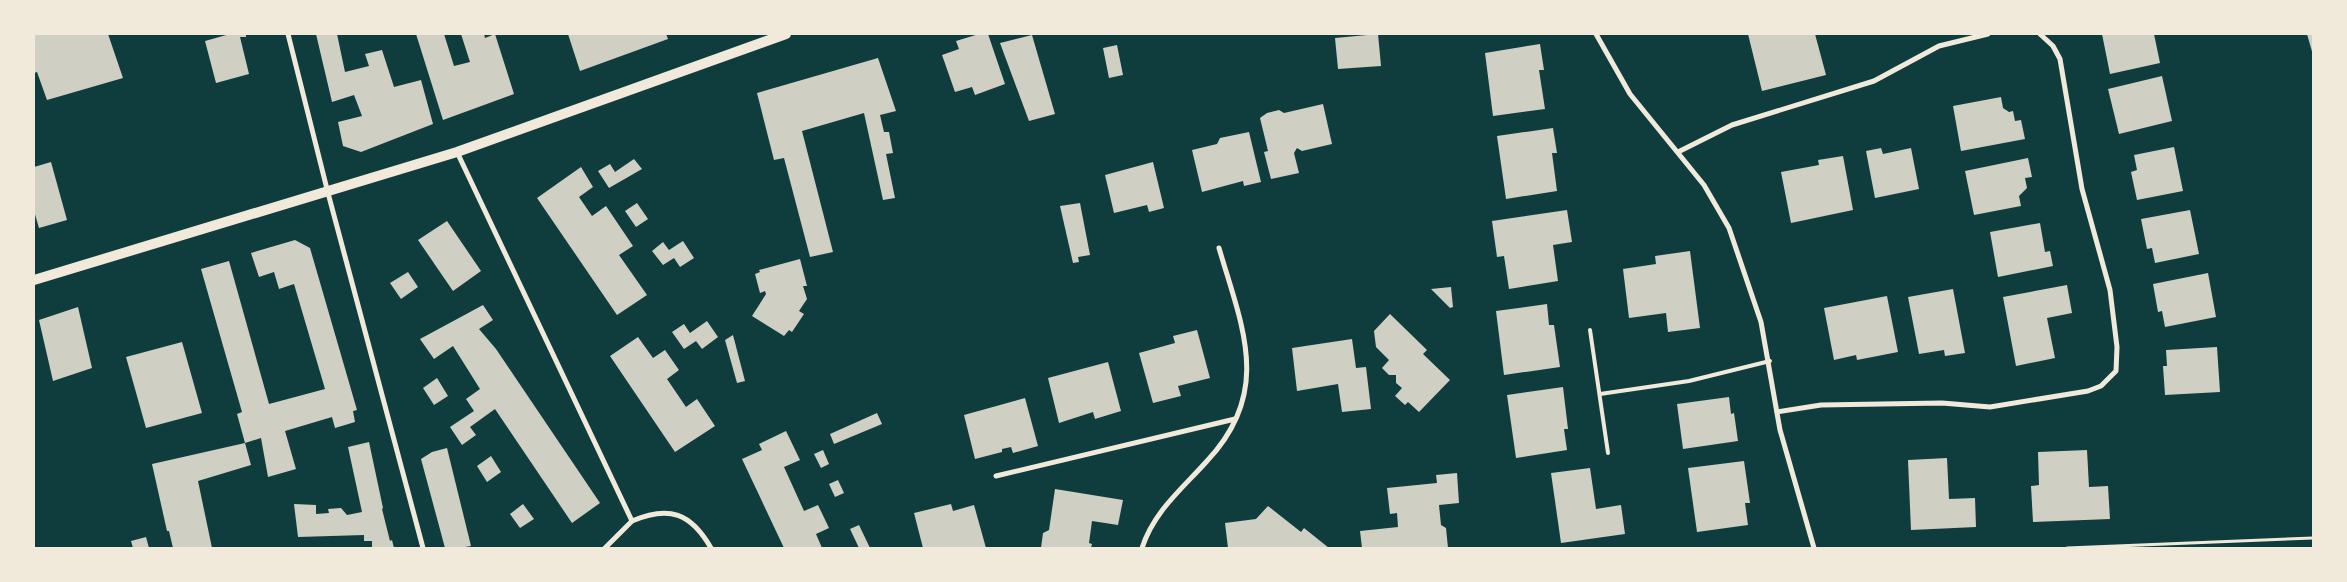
<svg xmlns="http://www.w3.org/2000/svg" width="2347" height="582" viewBox="0 0 2347 582" font-family="Rubik,sans-serif">
<rect width="100%" height="100%" fill="#0f3d3e"/>
<g fill="#cfcfc3">
<path d="M34 34H108L123 78 47 100 37 72 34 73Z"/>
<path d="M230 34H246V37H240L249 74 216 83 205 41Z"/>
<path d="M316 34H337L345 72 369 66 365 54 382 50 394 87 421 80 433 124 361 152 343 146 338 122 362 116 354 95 332 102Z"/>
<path d="M416 34H444L454 66 470 62 461 34H484L485 38 495 34 514 94 443 120Z"/>
<path d="M568 34H666L668 39 580 71Z"/>
<path d="M979 34H988L1005 84 975 95 972 87 955 92 942 55 959 49 956 41Z"/>
<path d="M1378 34 1381 66 1338 69 1335 38Z"/>
<path d="M1748 34H1815L1826 75 1762 91Z"/>
<path d="M2102 34H2154L2160 63 2110 74Z"/>
<path d="M2307 34H2313V55Z"/>
<path d="M1032 35 1055 114 1029 121 1000 43Z"/>
<path d="M1540 44 1544 70H1539L1545 109 1493 116 1485 53Z"/>
<path d="M1117 45 1123 75 1109 78 1103 48Z"/>
<path d="M878 58 896 111 880 115 884 132H889L893 153 886 154 895 198 883 200 864 113 802 131 833 252 810 257 784 158 774 160 757 93Z"/>
<path d="M2162 76 2172 121 2119 134 2108 89Z"/>
<path d="M2001 97 2003 108 2009 112 2013 111 2015 121 2021 120 2025 139 1961 151 1953 106Z"/>
<path d="M1323 104 1332 144 1302 151 1297 148 1294 153 1299 173 1271 179 1264 152 1268 151 1260 118 1267 113 1279 110 1284 113Z"/>
<path d="M1553 128 1557 153H1552L1557 191 1506 199 1497 136Z"/>
<path d="M1249 132 1261 182 1244 186 1243 181 1202 192 1192 150 1217 144 1220 138Z"/>
<path d="M2174 147 2183 191 2137 200 2131 172 2137 170 2134 155Z"/>
<path d="M1881 148 1883 154 1911 148 1919 189 1875 198 1866 151Z"/>
<path d="M1843 156 1853 210 1791 223 1781 172 1819 165 1818 160Z"/>
<path d="M2028 158 2032 177 2025 178 2027 188 2019 196 2021 206 1974 215 1965 171Z"/>
<path d="M634 159 642 169 609 188 598 171 610 164 615 172Z"/>
<path d="M51 162 67 220 39 228 34 211V167Z"/>
<path d="M1153 162 1164 208 1149 212 1147 205 1114 213 1105 175Z"/>
<path d="M581 167 593 187 579 197 592 216 606 206 633 246 619 255 647 295 617 315 537 198Z"/>
<path d="M637 203 648 219 636 227 625 211Z"/>
<path d="M1080 203 1090 255 1078 257 1079 262 1073 263 1060 206Z"/>
<path d="M1567 210 1572 242 1553 245 1558 281 1509 289 1504 256 1497 257 1492 221Z"/>
<path d="M2190 210 2199 254 2155 263 2152 248 2147 249 2141 219Z"/>
<path d="M447 221 481 271 453 291 418 240Z"/>
<path d="M2040 223 2045 252 2050 251 2053 266 1998 277 1990 232Z"/>
<path d="M295 240 310 248 357 410 353 411 355 422 335 428 332 417 285 431 296 469 268 477 261 438 245 443 237 414 242 412 201 269 229 261 269 404 325 389 294 284 279 289 274 272 259 277 251 253Z"/>
<path d="M683 241 694 258 680 267 674 258 663 265 652 251 663 242 669 250Z"/>
<path d="M1690 251 1700 328 1668 332 1666 313 1629 318 1623 269 1656 264 1655 256Z"/>
<path d="M800 259 807 286H803L807 299 799 311 804 314 792 332 789 330 784 336 752 316 766 294 765 291 760 293 755 274 760 272 759 270Z"/>
<path d="M408 272 418 287 401 299 390 283Z"/>
<path d="M2208 273 2216 317 2165 327 2162 311 2158 312 2153 284Z"/>
<path d="M2067 285 2072 313 2047 318 2055 358 2016 366 2003 297Z"/>
<path d="M1451 287 1453 307 1450 308 1431 289Z"/>
<path d="M1953 289 1965 353 1945 356 1944 350 1919 354 1908 297Z"/>
<path d="M1887 296 1898 352 1857 360 1856 355 1834 360 1824 308Z"/>
<path d="M1547 304 1549 325H1554L1560 367 1504 375 1496 311Z"/>
<path d="M483 305 493 320 479 329 496 349 600 503 572 523 495 409 470 427 476 435 462 445 450 427 474 411 466 399 480 389 453 346 434 359 420 339Z"/>
<path d="M78 307 92 368 53 381 39 320Z"/>
<path d="M1390 314 1427 350 1423 354 1450 380 1419 412 1408 402 1405 405 1395 396 1402 388 1396 383V375H1389L1382 368 1389 360 1376 347 1374 331Z"/>
<path d="M707 321 718 337 702 349 696 341 684 349 672 332 684 324 690 333Z"/>
<path d="M1197 330 1210 378 1178 386 1181 396 1153 403 1139 353 1175 343 1173 336Z"/>
<path d="M733 335 745 381 737 383 725 340Z"/>
<path d="M638 337 653 358 665 350 679 370 667 379 686 407 697 399 715 426 675 452 610 356Z"/>
<path d="M1352 339 1356 368 1366 367 1371 409 1342 412 1338 384 1297 391 1292 348Z"/>
<path d="M182 342 202 413 146 428 126 357Z"/>
<path d="M2217 347 2220 392 2165 395 2163 366H2167L2166 350Z"/>
<path d="M1108 362 1121 411 1095 419 1093 412 1059 423 1048 378Z"/>
<path d="M437 378 448 396 434 405 423 388Z"/>
<path d="M1563 387 1568 429H1564L1567 450 1516 458 1507 395Z"/>
<path d="M1729 397 1731 414 1734 413 1738 441 1683 449 1677 404Z"/>
<path d="M1025 398 1038 446 1013 453 1011 447 1002 449V452L975 459 964 415Z"/>
<path d="M877 413 882 424 834 444 830 434Z"/>
<path d="M786 431 800 460 784 467 804 511 818 505 829 528 816 534 822 548H784L742 459 762 450 759 444Z"/>
<path d="M369 442 383 508 382 509 390 541 392 540 394 548H372V541H364V535L298 537 294 504 316 505V514L329 513 328 509 341 508 347 515 362 512 348 447Z"/>
<path d="M245 443 251 465 198 481 212 548H173L169 531H167L152 464Z"/>
<path d="M447 448 471 546 459 548H445L421 459 432 452Z"/>
<path d="M823 450 829 464 821 468 814 454Z"/>
<path d="M2087 450 2089 487 2108 486 2110 519 2033 522 2031 486 2039 485 2038 452Z"/>
<path d="M491 456 501 472 487 482 477 466Z"/>
<path d="M1947 458 1949 499 1975 498 1976 527 1911 530 1908 460Z"/>
<path d="M1744 461 1750 503H1745L1748 525 1697 532 1688 468Z"/>
<path d="M1590 468 1596 509 1621 505 1625 534 1561 543 1551 473Z"/>
<path d="M1457 473 1459 503 1439 505 1441 525 1446 528 1448 548H1362L1360 531 1398 527 1397 513 1390 514 1387 488 1437 483 1436 475Z"/>
<path d="M838 480 844 493 835 497 829 484Z"/>
<path d="M1055 489 1123 500 1118 525 1092 521 1089 543 1092 544 1091 548H1041L1043 533 1049 530Z"/>
<path d="M523 504 534 519 520 528 510 514Z"/>
<path d="M951 504 953 511 974 505 986 548H923L914 513Z"/>
<path d="M1268 506 1301 532 1304 528 1329 548H1228L1225 523 1256 519Z"/>
<path d="M859 525 870 548H859L850 529Z"/>
<path d="M146 537 149 548H133L131 541Z"/>
</g>
<g fill="none" stroke-linecap="round" stroke-linejoin="round">
<path stroke="#f1e9da" stroke-width="3" d="M2067 548 2313 538"/>
<g stroke="#f1e9da" stroke-width="4">
<path d="M1590 330 1608 453"/>
<path d="M1600 394 1689 381 1770 361"/>
</g>
<g stroke="#f1e9da" stroke-width="5">
<path d="M288 34 328 193 423 548"/>
<path d="M1596 34 1630 94 1704 185 1729 228 1761 322 1780 430 1814 548"/>
<path d="M457 152 632 521C669 505 691 513 711 548"/>
<path d="M1678 152 1732 125 1874 81 1939 46 1988 34"/>
<path d="M1777 412 1821 405 1942 403 1990 407 2088 391 2101 386 2116 371 2117 347 2110 290 2082 189 2060 59 2053 46 2040 34"/>
<path d="M996 476 1235 419"/>
<path d="M605 548 632 521"/>
<path d="M1142 548C1154 511 1182 489 1207 461 1273 391 1242 327 1219 248"/>
</g>
<path stroke="#f1e9da" stroke-width="10" d="M34 280 457 152 786 34"/>
</g>
<rect width="2347" height="582" fill="none" stroke="#f1e9da" stroke-width="70"/>
</svg>
